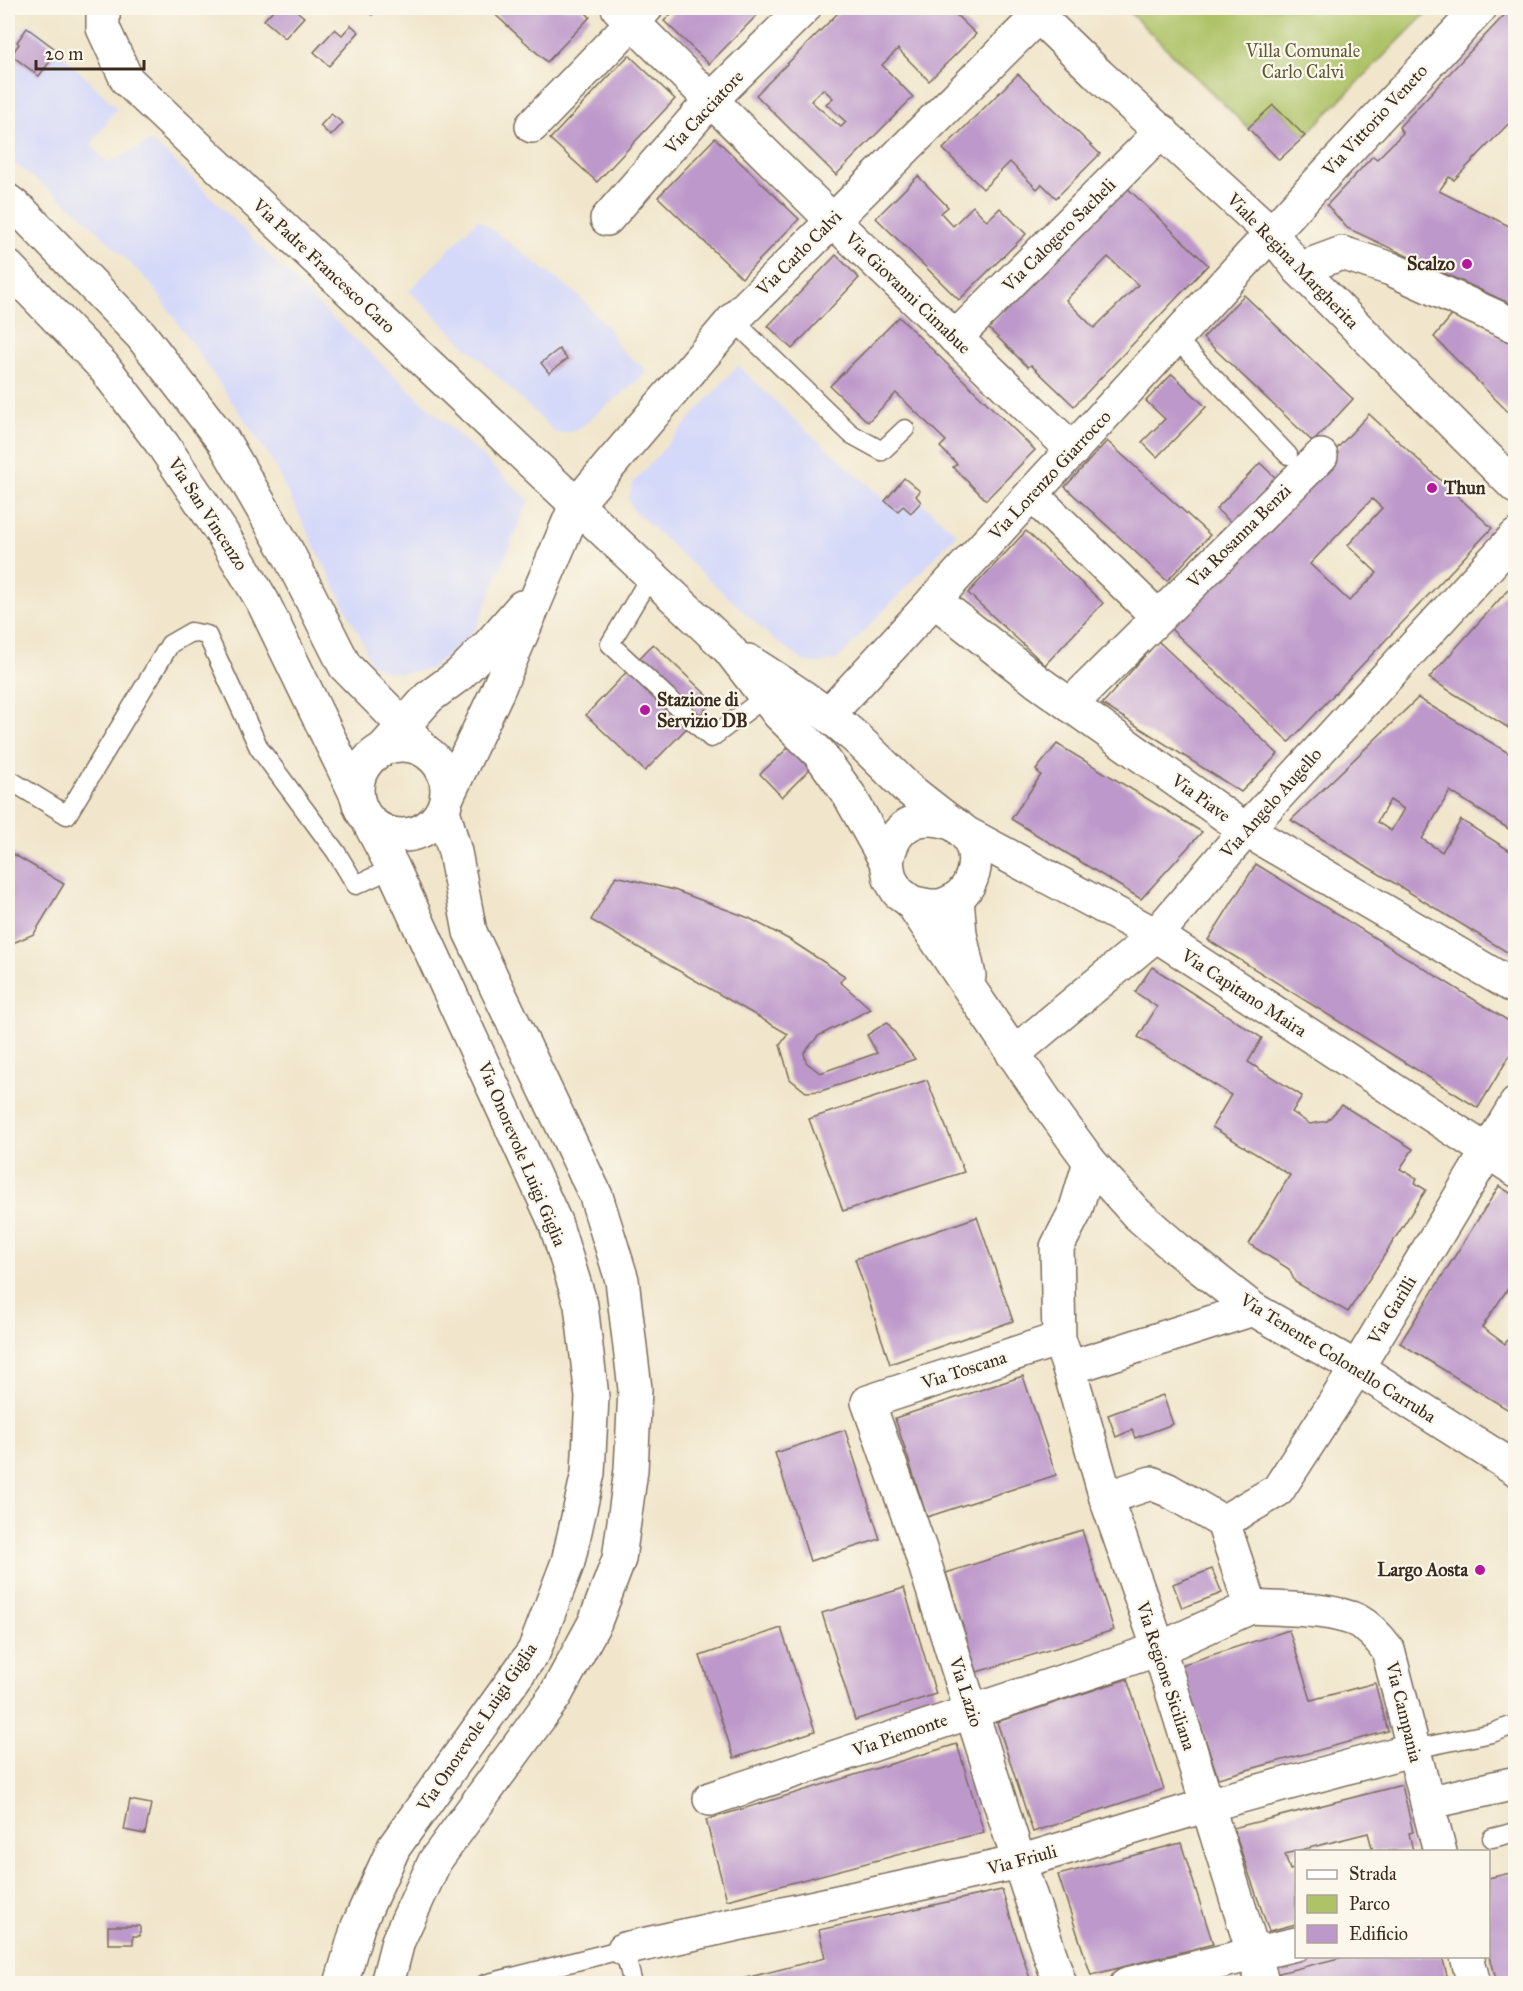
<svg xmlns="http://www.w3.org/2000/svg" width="1523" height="1991" viewBox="0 0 1523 1991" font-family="'IM FELL Great Primer',serif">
<rect width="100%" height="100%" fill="#fbf7ec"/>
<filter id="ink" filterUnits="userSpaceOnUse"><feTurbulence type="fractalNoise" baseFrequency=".0167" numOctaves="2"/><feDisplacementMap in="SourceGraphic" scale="12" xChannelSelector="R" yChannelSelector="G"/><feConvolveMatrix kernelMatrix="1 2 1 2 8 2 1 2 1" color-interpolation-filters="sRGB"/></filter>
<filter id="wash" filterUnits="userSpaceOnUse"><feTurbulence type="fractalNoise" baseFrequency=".008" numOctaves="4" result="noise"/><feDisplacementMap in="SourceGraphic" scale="24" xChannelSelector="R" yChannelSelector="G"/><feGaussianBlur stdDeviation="1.35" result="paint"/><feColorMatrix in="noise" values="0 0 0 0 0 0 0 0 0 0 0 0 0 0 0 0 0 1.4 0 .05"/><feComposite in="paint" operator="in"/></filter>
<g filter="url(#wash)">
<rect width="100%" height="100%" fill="#f1e6cc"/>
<g fill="#d4d8f9">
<path d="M31 24 117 108 91 145 108 163 152 141 189 175 328 314 529 500 477 626 460 646 429 669 406 673 388 672 370 663 362 641 270 457 150 283 77 211 8 159V53L25 26Z"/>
<path d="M478 219 577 294 610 330 617 346 648 372 576 431 557 434 409 291Z"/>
<path d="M738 365 793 418 898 511 903 506 911 513 921 502 957 534 838 659 823 663 805 662 772 638 632 509 628 499 633 483Z"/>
</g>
<path fill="#aec367" stroke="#747642" stroke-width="1.5" d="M1125 8H1431L1305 136 1273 105 1248 128Z"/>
<g id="blocks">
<g fill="#bd99cb" fill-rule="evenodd">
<path d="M275 8H293L304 17 285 38 264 20Z"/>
<path d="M365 8H379L372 15Z"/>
<path d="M488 8H581L590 17 547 62Z"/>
<path d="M677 8H764L709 64 664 21Z"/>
<path d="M843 8H949L976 34 929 81 898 49 882 65 913 97 836 175 756 95ZM823 89 833 98 826 104 846 122 841 127 811 101Z"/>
<path d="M1511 8H1515V117L1454 180 1449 177 1439 191 1515 229V306L1347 228 1327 205 1373 156 1377 159 1403 133 1399 127Z"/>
<path d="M351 25 359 32 329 66 314 52 335 29 342 35Z"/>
<path d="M27 28 58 51 39 76 11 55 19 44 17 42Z"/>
<path d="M629 55 675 99 597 182 550 139Z"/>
<path d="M1018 74 1100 154 1056 198 1042 184 1037 189 1010 162 983 189 943 149Z"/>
<path d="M1273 105 1305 136 1279 160 1248 128Z"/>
<path d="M331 114 343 123 331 136 320 126Z"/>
<path d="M715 138 799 219 742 278 658 197Z"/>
<path d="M918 176 948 207 941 213 953 226 973 206 987 221 1000 208 1026 234 959 300 876 218Z"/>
<path d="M1124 185 1208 265 1074 406 1031 365 1028 367 987 327ZM1108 257 1138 285 1094 328 1066 300Z"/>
<path d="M836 255 859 278 792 349 768 326Z"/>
<path d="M1244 295 1353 399 1313 442 1203 338Z"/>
<path d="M1454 313 1515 344V419L1434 337Z"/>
<path d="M899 317 1035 450 986 500 953 467 957 464 940 447 946 441 896 393 868 422 830 386Z"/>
<path d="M559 349 567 359 549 373 541 363Z"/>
<path d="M1172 374 1206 407 1157 457 1142 442 1165 419 1146 401Z"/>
<path d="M1369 414 1492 528 1289 742 1170 628ZM1372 499 1382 508 1348 545 1377 573 1349 601 1310 564Z"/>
<path d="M1107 441 1210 535 1167 581 1065 487Z"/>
<path d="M1260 463 1277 479 1234 525 1216 509Z"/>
<path d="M904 478 920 491 916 496 921 502 911 513 903 506 898 511 885 501Z"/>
<path d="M1026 531 1103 603 1045 665 968 593Z"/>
<path d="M1515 582V732L1429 678Z"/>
<path d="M1158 641 1278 754 1241 792 1102 704Z"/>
<path d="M653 644 713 701 645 771 586 715Z"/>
<path d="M1418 698 1515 757V833L1450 791 1422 839 1442 852 1461 820 1515 854V957L1291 820ZM1390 800 1404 809 1391 831 1377 822Z"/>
<path d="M1057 744 1202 832 1141 899 1011 819 1041 775 1036 770Z"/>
<path d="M789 747 810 769 782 797 760 774Z"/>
<path d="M8 851 64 884 34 934 8 945Z"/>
<path d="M1256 864 1515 1025V1047L1478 1108 1208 940Z"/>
<path d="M616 876 674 890 749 918 790 940 845 976 840 982 871 1009 818 1036 804 1053 806 1062 820 1073 877 1053 867 1035 887 1022 915 1059 821 1091 806 1092 790 1079 780 1045 788 1034 591 920Z"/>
<path d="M1152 967 1262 1038 1248 1062 1302 1096 1292 1112 1310 1124 1327 1121 1342 1105 1413 1149 1400 1169 1417 1178 1415 1183 1426 1190 1348 1312 1295 1282 1289 1269 1249 1244 1290 1175 1212 1127 1231 1095 1138 1037 1157 1007 1135 992Z"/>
<path d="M927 1080 964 1172 843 1211 809 1119Z"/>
<path d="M1499 1186 1515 1196V1278L1482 1327 1505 1344 1515 1329V1414L1400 1343Z"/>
<path d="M977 1217 1013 1321 890 1364 855 1259Z"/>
<path d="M1023 1376 1056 1475 927 1517 895 1418Z"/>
<path d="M1163 1395 1173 1424 1135 1438 1132 1430 1116 1437 1108 1415Z"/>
<path d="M845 1430 880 1539 810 1561 775 1453Z"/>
<path d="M1082 1530 1114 1630 977 1672 946 1573Z"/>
<path d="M1212 1569 1222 1593 1182 1608 1173 1584Z"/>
<path d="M904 1588 936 1694 855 1720 822 1613Z"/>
<path d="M781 1628 815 1731 734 1758 700 1656Z"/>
<path d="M1289 1630 1311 1700 1375 1683 1388 1731 1218 1778 1181 1665Z"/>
<path d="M1127 1679 1164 1789 1033 1832 997 1722Z"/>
<path d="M957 1744 984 1832 727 1900 706 1820Z"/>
<path d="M1402 1785 1413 1832 1409 1833 1413 1851H1373L1368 1833 1285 1854 1290 1870 1296 1868V1924L1269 1931 1233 1828Z"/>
<path d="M130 1800 151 1804 145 1834 124 1830Z"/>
<path d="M1181 1843 1213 1944 1091 1975 1058 1875Z"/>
<path d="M1515 1872V1983H1497L1488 1949V1878Z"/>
<path d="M1002 1890 1031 1982 726 1983 825 1958 819 1930Z"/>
<path d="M108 1926H140V1936H133V1944H108Z"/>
<path d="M1347 1956H1442L1449 1983H1282L1279 1973Z"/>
</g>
</g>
</g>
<g filter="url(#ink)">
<use href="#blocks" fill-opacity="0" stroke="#7b6c5b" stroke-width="1.5"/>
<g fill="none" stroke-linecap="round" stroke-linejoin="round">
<g stroke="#7b6c5b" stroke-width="21">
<g id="service">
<path d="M733 320 851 434 882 451 905 429"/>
<path d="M1175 338 1288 455"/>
<path d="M651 575 610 644 711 738 765 697"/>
<path d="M8 779 67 815 170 644 191 632 207 635 259 748 336 852 356 885 393 868"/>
<path d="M1414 1749 1492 1733 1516 1724"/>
<path d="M1492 1838 1516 1832"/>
<path d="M485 1984 624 1949 633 1984"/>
</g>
</g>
<g stroke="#7b6c5b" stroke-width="36">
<g id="minor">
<path d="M103 8V28L127 80 729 649 779 714 819 753 849 795 887 863 890 879 898 892 911 902 1045 1100 1090 1162 1137 1214 1177 1249 1253 1309 1357 1368 1516 1469"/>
<path d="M618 8 832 220 1073 450"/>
<path d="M532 126 646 8"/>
<path d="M607 219 711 100 804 8"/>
<path d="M1299 269 1342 253 1391 269 1516 326"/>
<path d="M955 338 1162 131"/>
<path d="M1032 495 1158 617"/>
<path d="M934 600 1038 682 1246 830 1516 988"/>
<path d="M748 661C786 685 823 709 856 738 873 754 889 770 905 786 919 798 934 809 948 820 953 824 959 827 963 831 985 855 974 896 943 905 932 908 922 905 911 902"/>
<path d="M1070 705 1321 456"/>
<path d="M828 715C1046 480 1261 242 1480 8"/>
<path d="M962 831 1156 935 1516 1170"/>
<path d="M887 863C892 827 916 811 951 823"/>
<path d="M957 898 960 934 969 976"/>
<path d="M1013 1054 1156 935 1246 830 1516 536"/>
<path d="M1090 1162 1075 1212 1057 1247 1059 1339 1069 1368 1106 1498 1159 1649 1263 1984"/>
<path d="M1059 1339 868 1402 920 1549 1019 1862 1060 1984"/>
<path d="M1069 1368 1253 1309"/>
<path d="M1223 1522 1278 1490 1357 1368 1516 1104"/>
<path d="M1251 1607C1281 1609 1332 1608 1358 1621 1371 1628 1380 1639 1388 1650L1440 1852"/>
<path d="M710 1799 1159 1649 1251 1607 1223 1522 1168 1490 1151 1483 1106 1498"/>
<path d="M1427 1803 1516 1783"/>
<path d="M624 1949 1019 1862 1208 1805 1414 1749"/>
<path d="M1467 1956 1474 1984"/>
<path d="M1127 1984 1296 1944"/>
</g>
</g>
<g stroke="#7b6c5b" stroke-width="36">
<g id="tertiary">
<path d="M1030 8 1099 75 1270 232 1299 269 1516 487"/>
<path d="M382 750 429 697 459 675 489 645 522 607"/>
<path d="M447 797 497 692 576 505 733 320 1038 16"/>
</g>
</g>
<g stroke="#7b6c5b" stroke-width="36">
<g id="secondary">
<path d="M8 201 21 211 141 335 224 442 288 553 345 666 403 725 423 749"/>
<path d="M8 267 103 366 163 445 220 530 263 602 357 796"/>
<circle cx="402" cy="790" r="45"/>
<path d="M341 1984 358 1926 394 1847 534 1651 568 1562 588 1473 592 1397 581 1305 555 1222 393 868 369 822"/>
<path d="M387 1984 398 1941 435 1861 555 1696 595 1622 619 1559 631 1470 635 1389 622 1280 596 1196 470 932 455 852 443 810"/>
</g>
</g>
<use href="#service" stroke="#fff" stroke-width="18"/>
<use href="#minor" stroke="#fff" stroke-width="33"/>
<use href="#tertiary" stroke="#fff" stroke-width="33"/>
<use href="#secondary" stroke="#fff" stroke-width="33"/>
</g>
</g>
<g fill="#b5179e" stroke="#fbf7ec" stroke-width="2">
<circle cx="1467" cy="264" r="6"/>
<circle cx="1432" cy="488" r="6"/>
<circle cx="645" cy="710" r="6"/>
<circle cx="1480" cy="1570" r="6"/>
</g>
<g text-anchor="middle" stroke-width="4.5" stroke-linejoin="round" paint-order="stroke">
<g font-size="18" fill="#5e5834" stroke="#fbf7ec">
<text x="1303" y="57">Villa Comunale<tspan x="1303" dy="21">Carlo Calvi</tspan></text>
</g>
<g font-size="18" fill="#3b2a1e" stroke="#fbf7ec">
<text transform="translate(704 112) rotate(-47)" y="6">Via Cacciatore</text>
<text transform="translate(1375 120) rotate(-47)" y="6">Via Vittorio Veneto</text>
<text transform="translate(1059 235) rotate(-45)" y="6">Via Calogero Sacheli</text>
<text transform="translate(799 253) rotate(-45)" y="6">Via Carlo Calvi</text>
<text transform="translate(1293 261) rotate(46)" y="6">Viale Regina Margherita</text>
<text transform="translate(324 266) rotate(43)" y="6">Via Padre Francesco Caro</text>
<text transform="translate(908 293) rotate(44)" y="6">Via Giovanni Cimabue</text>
<text transform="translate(1050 475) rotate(-47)" y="6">Via Lorenzo Giarrocco</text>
<text transform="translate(208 514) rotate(57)" y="6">Via San Vincenzo</text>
<text transform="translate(1239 536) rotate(-45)" y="6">Via Rosanna Benzi</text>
<text transform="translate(1201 798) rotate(36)" y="6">Via Piave</text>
<text transform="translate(1271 803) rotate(-48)" y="6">Via Angelo Augello</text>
<text transform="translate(1244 993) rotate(33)" y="6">Via Capitano Maira</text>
<text transform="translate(522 1154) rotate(67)" y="6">Via Onorevole Luigi Giglia</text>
<text transform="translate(1392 1310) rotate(-59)" y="6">Via Garilli</text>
<text transform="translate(1338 1358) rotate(32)" y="6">Via Tenente Colonello Carruba</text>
<text transform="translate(964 1370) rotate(-18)" y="6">Via Toscana</text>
<text transform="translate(1166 1676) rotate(72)" y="6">Via Regione Siciliana</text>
<text transform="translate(966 1692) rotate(72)" y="6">Via Lazio</text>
<text transform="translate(1404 1712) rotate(76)" y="6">Via Campania</text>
<text transform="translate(477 1727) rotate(-56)" y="6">Via Onorevole Luigi Giglia</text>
<text transform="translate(900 1735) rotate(-19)" y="6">Via Piemonte</text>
<text transform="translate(1022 1860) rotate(-15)" y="6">Via Friuli</text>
</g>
<g font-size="18" font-weight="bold" fill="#3b2a1e" stroke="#fbf7ec" text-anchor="end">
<text x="1455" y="270">Scalzo</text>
<text x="1444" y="494" text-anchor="start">Thun</text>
<text x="657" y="706" text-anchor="start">Stazione di<tspan x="657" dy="21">Servizio DB</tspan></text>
<text x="1468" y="1576">Largo Aosta</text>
</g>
</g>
<rect width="1523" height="1991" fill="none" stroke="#fbf7ec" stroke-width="30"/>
<rect x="1295" y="1850" width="195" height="108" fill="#fbf7ec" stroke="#aea59a" stroke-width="1.5"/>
<rect x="1307" y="1870" width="30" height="9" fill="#ffffff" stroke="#aea59a" stroke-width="1.5"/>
<text x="1349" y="1880" font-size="18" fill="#3b2a1e">Strada</text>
<rect x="1307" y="1895" width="30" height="18" fill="#aec367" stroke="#aea59a" stroke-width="1.5"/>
<text x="1349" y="1910" font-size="18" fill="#3b2a1e">Parco</text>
<rect x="1307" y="1925" width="30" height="18" fill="#bd99cb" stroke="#aea59a" stroke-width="1.5"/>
<text x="1349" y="1940" font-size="18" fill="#3b2a1e">Edificio</text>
<path d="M36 60v9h108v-9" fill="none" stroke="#3b2a1e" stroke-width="3"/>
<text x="45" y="60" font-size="18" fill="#3b2a1e" stroke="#fbf7ec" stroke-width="4.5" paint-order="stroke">20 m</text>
</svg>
